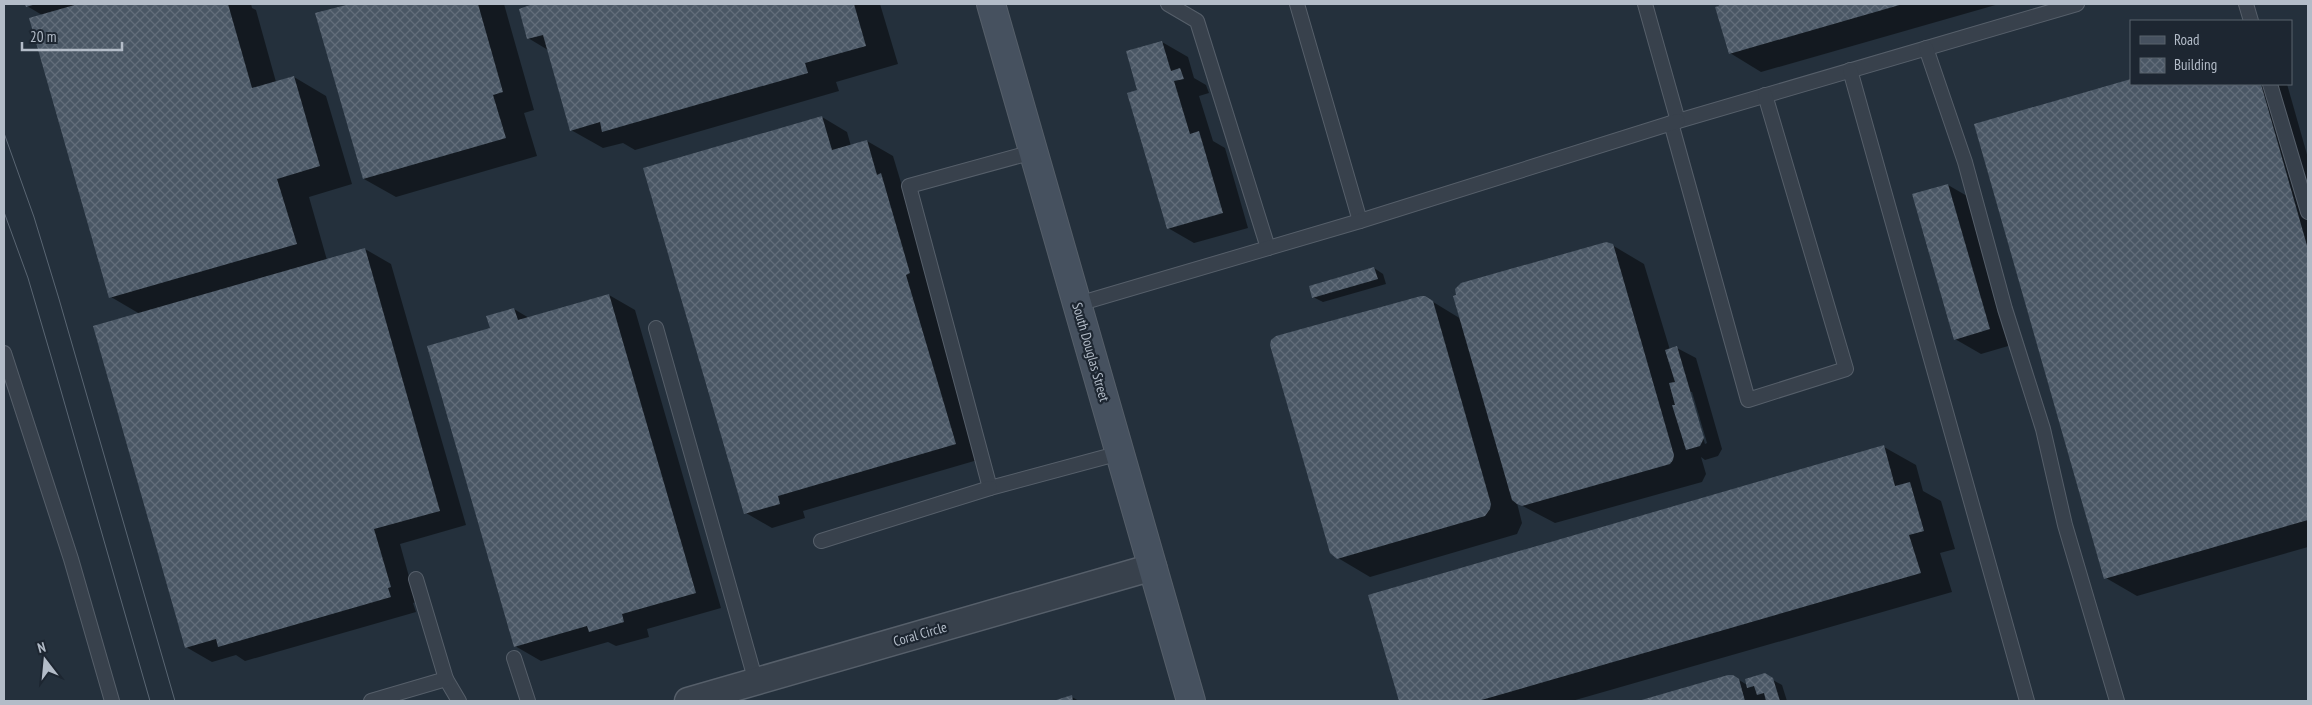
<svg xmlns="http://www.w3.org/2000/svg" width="2312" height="705" viewBox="0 0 2312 705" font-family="'PT Sans Narrow',sans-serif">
<defs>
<pattern id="building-cross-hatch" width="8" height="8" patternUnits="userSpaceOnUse" patternTransform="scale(1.25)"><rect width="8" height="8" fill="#4a5765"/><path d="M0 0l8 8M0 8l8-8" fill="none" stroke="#626d7a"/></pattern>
</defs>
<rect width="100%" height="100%" fill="#24303c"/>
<g fill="#0007" fill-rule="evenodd">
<path d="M26 4H251L252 8 256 10 276 82 294 77 326 96 352 184 309 197 327 260 365 249 391 264 466 525 400 544 416 602 413 603 416 612 245 661 236 655 212 662 186 647 140 314 111 297 42 15 27 6Z"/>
<path d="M354 4H504L534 110 524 113 537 156 396 197 364 179 317 14Z"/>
<path d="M534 4H880L898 64 836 82 839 91 635 150 623 143 603 148 571 130 548 50 528 38Z"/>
<path d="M1719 4H1999L1761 72 1730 53Z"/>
<path d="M1162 42 1188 57 1194 78 1206 85 1209 93 1199 96 1213 141 1225 148 1248 228 1194 243 1168 228 1138 91Z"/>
<path d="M2131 84H2287L2308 158V547L2137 596 2106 578Z"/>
<path d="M822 117 847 132 851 146 867 141 893 156 902 186 907 189 981 459 803 511 805 518 772 528 746 513Z"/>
<path d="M1948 185 1974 200 2015 344 1981 354 1955 339Z"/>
<path d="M1612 245 1644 264 1670 350 1677 348 1696 358 1722 449 1718 456 1705 460 1701 457 1706 474 1702 482 1555 523 1517 503 1522 523 1517 534 1370 577 1338 558 1425 297 1461 319ZM1690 392H1692L1707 443 1705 444Z"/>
<path d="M1374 268 1383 274 1386 284 1323 302 1313 297Z"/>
<path d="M609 295 635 310 721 608 647 629 649 637 616 646 608 642 541 661 515 646 491 329 514 309 529 318Z"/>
<path d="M1884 447 1916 465 1923 491 1941 501 1955 549 1940 553 1952 592 1572 701H1400L1369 596Z"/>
<path d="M1764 675 1782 685 1787 701H1642L1733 676 1747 685Z"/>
<path d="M1072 697 1079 701H1056Z"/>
</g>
<g fill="url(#building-cross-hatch)">
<path d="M25 4H36L26 7Z"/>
<path d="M78 4H228L252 88 294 76 320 166 277 179 297 244 109 298 29 18Z"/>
<path d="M350 4H478L503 92 493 95 506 138 363 179 315 13Z"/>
<path d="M533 4H854L866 46 805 63 808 73 602 132 600 122 570 131 543 35 527 39 519 9Z"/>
<path d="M1718 4H1903L1729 54 1715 7 1719 6Z"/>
<path d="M1162 41 1171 71 1180 68 1184 79 1174 81 1190 134 1199 131 1223 213 1167 229 1127 93 1137 90 1126 51Z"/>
<path d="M2131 79V84H2261L2308 249V520L2104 579 1974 124Z"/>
<path d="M822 116 832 150 867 140 877 175 881 173 910 273 906 275 956 444 778 496 780 504 744 514 643 168Z"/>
<path d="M1948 184 1990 329 1954 340 1912 194Z"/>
<path d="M1606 242 1613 244 1614 247 1674 455 1673 460 1670 464 1522 506 1517 504 1512 500 1453 296 1456 295 1455 289 1461 283Z"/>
<path d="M365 248 440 511 374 529 391 587 388 588 391 597 218 647 216 639 185 648 93 326Z"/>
<path d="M1374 267 1378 279 1312 298 1309 286Z"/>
<path d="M609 294 696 593 622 614 624 622 589 632 587 626 514 647 427 346 490 328 486 316 514 308 518 320Z"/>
<path d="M1421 296H1425L1433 301 1491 504 1490 509 1485 516 1337 559 1330 553 1270 345 1271 340 1276 336Z"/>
<path d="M1677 346 1704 438 1700 446 1686 450 1672 405H1675L1669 383 1675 382 1665 350Z"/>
<path d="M1884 445 1895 486 1910 482 1924 531 1909 535 1921 573 1478 701H1399L1368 595Z"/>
<path d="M1765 673 1773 678 1780 701H1766L1764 693 1757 695 1754 686 1747 688 1745 679Z"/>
<path d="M1728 675H1733L1739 679 1745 701H1638Z"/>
<path d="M1072 695 1073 701H1053Z"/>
</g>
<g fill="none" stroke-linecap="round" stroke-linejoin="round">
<g stroke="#565f6a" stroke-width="16">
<g id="lane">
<path d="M1168 4 1197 21 1268 248"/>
<path d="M1297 4 1360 221"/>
<path d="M1645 4 1678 121 2077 4"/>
<path d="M2246 4 2251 21"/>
<path d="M1926 48 1965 162 2005 309 2043 429 2065 525 2117 701"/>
<path d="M1850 70 2027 701"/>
<path d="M2270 84 2308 212"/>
<path d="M1671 123 1748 400 1846 369 1765 95"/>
<path d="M1033 152 909 186 990 488 1120 453"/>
<path d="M1078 304 1360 221 1678 121"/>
<path d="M656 328 756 682"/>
<path d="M4 353 71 559 112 701"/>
<path d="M821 541 990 488"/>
<path d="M514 658 528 701"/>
<path d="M446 679 459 701"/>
<path d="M371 701 446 679 416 579"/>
</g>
</g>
<g stroke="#565f6a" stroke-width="29">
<path id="street" d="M688 701 1153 567"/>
</g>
<g stroke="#565f6a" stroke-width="30">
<path id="secondary" d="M991 4 1191 701"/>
</g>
<use href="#lane" stroke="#38414c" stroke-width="14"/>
<use href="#street" stroke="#38414c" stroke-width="26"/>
<use href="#secondary" stroke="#46515f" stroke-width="28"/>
<g stroke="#5a6673" stroke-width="1">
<path d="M4 133 34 217 59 299 175 701"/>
<path d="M4 212 28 278 53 363 150 701"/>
</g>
</g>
<g text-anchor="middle" stroke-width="4.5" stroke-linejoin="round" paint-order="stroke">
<g font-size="14" fill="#b3bcc8" stroke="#1d2631">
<text transform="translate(1091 352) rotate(74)" y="5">South Douglas Street</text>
<text transform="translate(920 634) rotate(-16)" y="5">Coral Circle</text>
</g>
</g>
<rect width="2312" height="705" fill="none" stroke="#b3bcc8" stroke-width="10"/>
<rect x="2130" y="20" width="162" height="65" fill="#1d2631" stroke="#59626d"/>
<rect x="2140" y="36" width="25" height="8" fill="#46515f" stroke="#59626d"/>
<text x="2174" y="45" font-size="15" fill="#b3bcc8">Road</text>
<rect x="2140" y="58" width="25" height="15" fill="url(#building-cross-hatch)" stroke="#59626d"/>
<text x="2174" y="70" font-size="15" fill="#b3bcc8">Building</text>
<g transform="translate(45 660) rotate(344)" stroke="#1d2631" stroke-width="4" paint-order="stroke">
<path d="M0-4L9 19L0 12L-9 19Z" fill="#b3bcc8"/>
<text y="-8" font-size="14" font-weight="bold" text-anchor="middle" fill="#b3bcc8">N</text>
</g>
<path d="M22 42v8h100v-8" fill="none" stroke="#b3bcc8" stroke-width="2.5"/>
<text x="30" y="42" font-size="15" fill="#b3bcc8" stroke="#1d2631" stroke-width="4" paint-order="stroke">20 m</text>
</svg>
